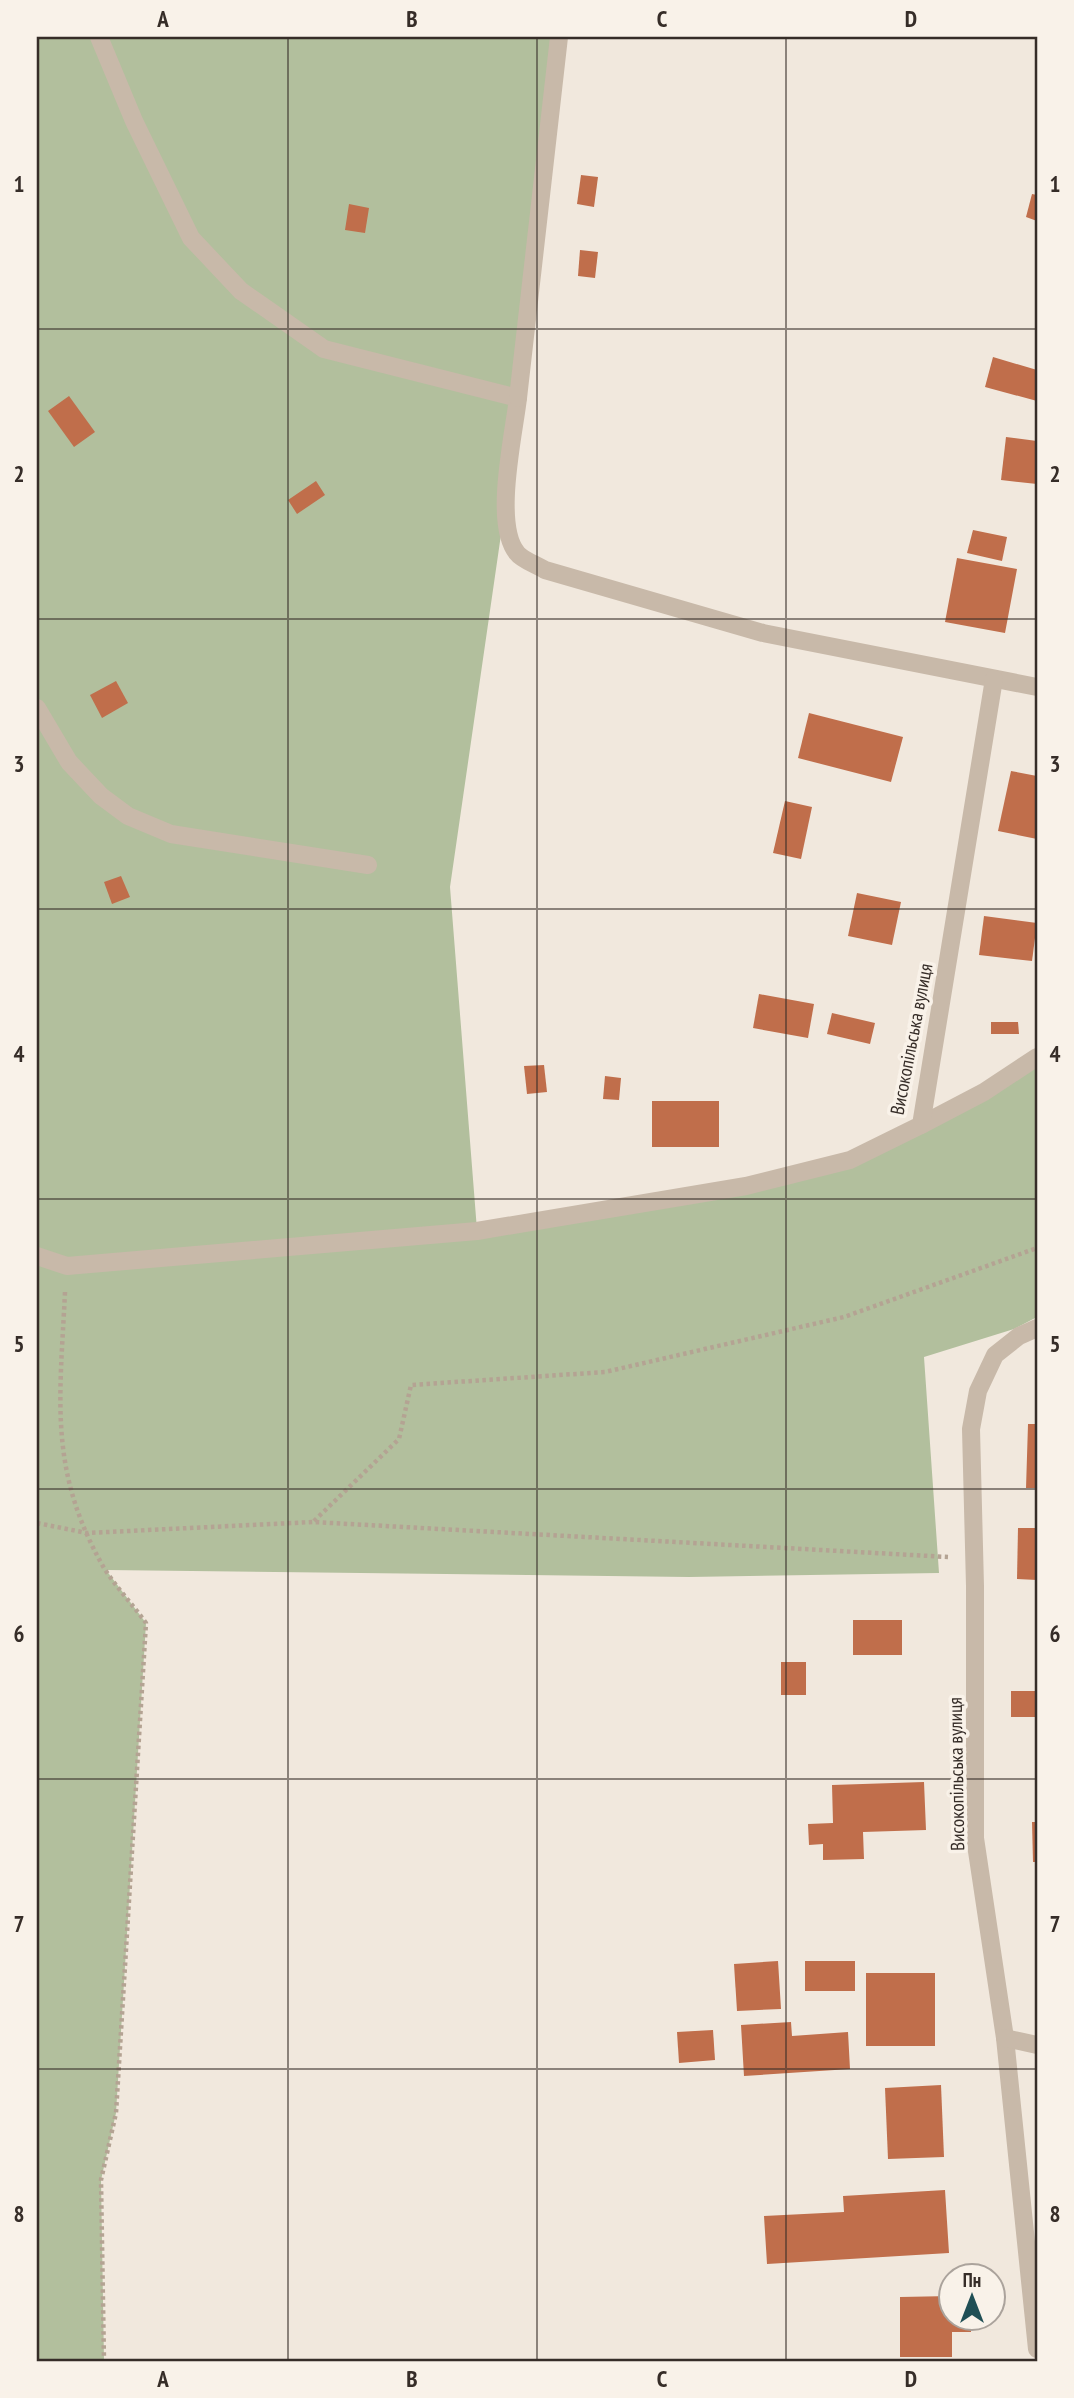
<svg xmlns="http://www.w3.org/2000/svg" width="1074" height="2398" viewBox="0 0 1074 2398" font-family="'PT Sans Narrow',sans-serif">
<rect width="100%" height="100%" fill="#f1e8dd"/>
<path fill="#b2bf9d" d="M37 37H559L506 500 450 887 477 1230 850 1160 1037 1057V1317L1014 1329 924 1357 939 1573 689 1577 106 1570 146 1623 116 2113 101 2180 104 2361H37Z"/>
<g fill="#c06e4b">
<path d="M581 175 598 177 594 207 577 204Z"/>
<path d="M1032 194 1037 195V221L1026 217Z"/>
<path d="M349 204 369 208 365 233 345 230Z"/>
<path d="M580 250 598 252 595 278 578 276Z"/>
<path d="M993 357 1037 370V401L985 387Z"/>
<path d="M69 396 95 432 74 447 48 411Z"/>
<path d="M1006 437 1037 441V484L1001 480Z"/>
<path d="M316 481 325 495 297 514 288 500Z"/>
<path d="M973 530 1007 537 1002 561 967 553Z"/>
<path d="M957 558 1017 569 1005 633 945 622Z"/>
<path d="M116 681 128 703 102 718 90 695Z"/>
<path d="M809 713 903 737 891 782 798 758Z"/>
<path d="M1011 771 1037 776V839L998 831Z"/>
<path d="M785 801 812 807 801 859 773 853Z"/>
<path d="M121 876 130 897 112 904 104 882Z"/>
<path d="M857 893 901 902 892 945 848 936Z"/>
<path d="M984 916 1037 923 1032 961 979 955Z"/>
<path d="M759 994 814 1004 808 1038 753 1028Z"/>
<path d="M832 1013 875 1023 870 1044 827 1034Z"/>
<path d="M991 1022H1018L1019 1034H991Z"/>
<path d="M544 1065 547 1092 527 1094 524 1066Z"/>
<path d="M605 1076 621 1078 619 1100 603 1099Z"/>
<rect x="652" y="1101" width="67" height="46"/>
<path d="M1028 1424H1037V1488H1026Z"/>
<path d="M1018 1528H1037V1580L1017 1579Z"/>
<rect x="853" y="1620" width="49" height="35"/>
<rect x="781" y="1662" width="25" height="33"/>
<rect x="1011" y="1691" width="26" height="26"/>
<path d="M924 1782 926 1830 863 1832 864 1859 823 1860V1844L809 1845 808 1824 833 1823 832 1785Z"/>
<path d="M1032 1822H1037V1862H1033Z"/>
<path d="M778 1961 781 2009 737 2011 734 1964Z"/>
<rect x="805" y="1961" width="50" height="30"/>
<rect x="866" y="1973" width="69" height="73"/>
<path d="M791 2022 792 2036 848 2032 850 2069 744 2076 741 2025Z"/>
<path d="M713 2030 715 2060 679 2063 677 2032Z"/>
<path d="M941 2085 944 2157 888 2159 885 2088Z"/>
<path d="M945 2190 949 2253 767 2264 764 2216 844 2212 843 2196Z"/>
<path d="M951 2296V2318H971V2332H952V2357H900V2297Z"/>
</g>
<g fill="none" stroke-linecap="round" stroke-linejoin="round">
<g stroke="#b4a393" stroke-width="4.5" stroke-dasharray="3.5 3.5" stroke-linecap="butt">
<path d="M65 1292C60 1399 48 1470 104 1568 116 1587 133 1605 146 1623L116 2113 101 2180 104 2361"/>
<path d="M314 1521 399 1439 411 1385 605 1372 844 1317 1037 1248"/>
<path d="M37 1523 87 1533 313 1522 948 1557"/>
</g>
<path stroke="#c8b9a9" stroke-width="18" d="M921 1125 984 1092 1037 1057"/>
<g stroke="#c8b9a9" stroke-width="18">
<path d="M99 37 134 121 191 238 241 291 324 349 518 398C514 434 493 524 517 553 522 560 537 565 545 570L763 633 1037 687"/>
<path d="M518 398 559 37"/>
<path d="M37 708 69 762 101 796 128 816 171 834 368 865"/>
<path d="M37 1256 67 1266 477 1231 746 1186 850 1160 921 1125 994 679"/>
<path d="M1037 1328 1019 1336 995 1355 978 1391 971 1429 975 1586V1838L1005 2038 1037 2349"/>
<path d="M1005 2038 1037 2045"/>
</g>
</g>
<path fill="none" stroke="#362d28" stroke-width="2" stroke-opacity="0.55" d="M288 37V2361M537 37V2361M786 37V2361M37 329H1037M37 619H1037M37 909H1037M37 1199H1037M37 1489H1037M37 1779H1037M37 2069H1037"/>
<g text-anchor="middle" stroke-width="7" stroke-linejoin="round" paint-order="stroke">
<g font-size="19" fill="#362d28" stroke="#f9f2e9">
<text transform="translate(911 1039) rotate(-79)" y="7">Високопільська вулиця</text>
<text transform="translate(956 1774) rotate(-91)" y="7">Високопільська вулиця</text>
</g>
</g>
<rect width="1074" height="2398" fill="none" stroke="#f9f2e9" stroke-width="77"/>
<g transform="translate(972 2297)"><circle r="33" fill="#f9f2e9" stroke="#aba39c" stroke-width="2"/>
<path d="M0-5L12 26L0 18L-12 26Z" fill="#204f55"/>
<text y="-10" font-size="19" font-weight="bold" text-anchor="middle" fill="#362d28">Пн</text>
</g>
<rect x="38" y="38" width="998" height="2322" fill="none" stroke="#362d28" stroke-width="2.5"/>
<g font-size="23" text-anchor="middle" font-weight="bold" fill="#362d28">
<text x="163" y="27">A</text>
<text x="412" y="27">B</text>
<text x="662" y="27">C</text>
<text x="911" y="27">D</text>
<text x="19" y="192">1</text>
<text x="1055" y="192">1</text>
<text x="19" y="482">2</text>
<text x="1055" y="482">2</text>
<text x="19" y="772">3</text>
<text x="1055" y="772">3</text>
<text x="19" y="1062">4</text>
<text x="1055" y="1062">4</text>
<text x="19" y="1352">5</text>
<text x="1055" y="1352">5</text>
<text x="19" y="1642">6</text>
<text x="1055" y="1642">6</text>
<text x="19" y="1932">7</text>
<text x="1055" y="1932">7</text>
<text x="19" y="2222">8</text>
<text x="1055" y="2222">8</text>
<text x="163" y="2387">A</text>
<text x="412" y="2387">B</text>
<text x="662" y="2387">C</text>
<text x="911" y="2387">D</text>
</g>
</svg>
